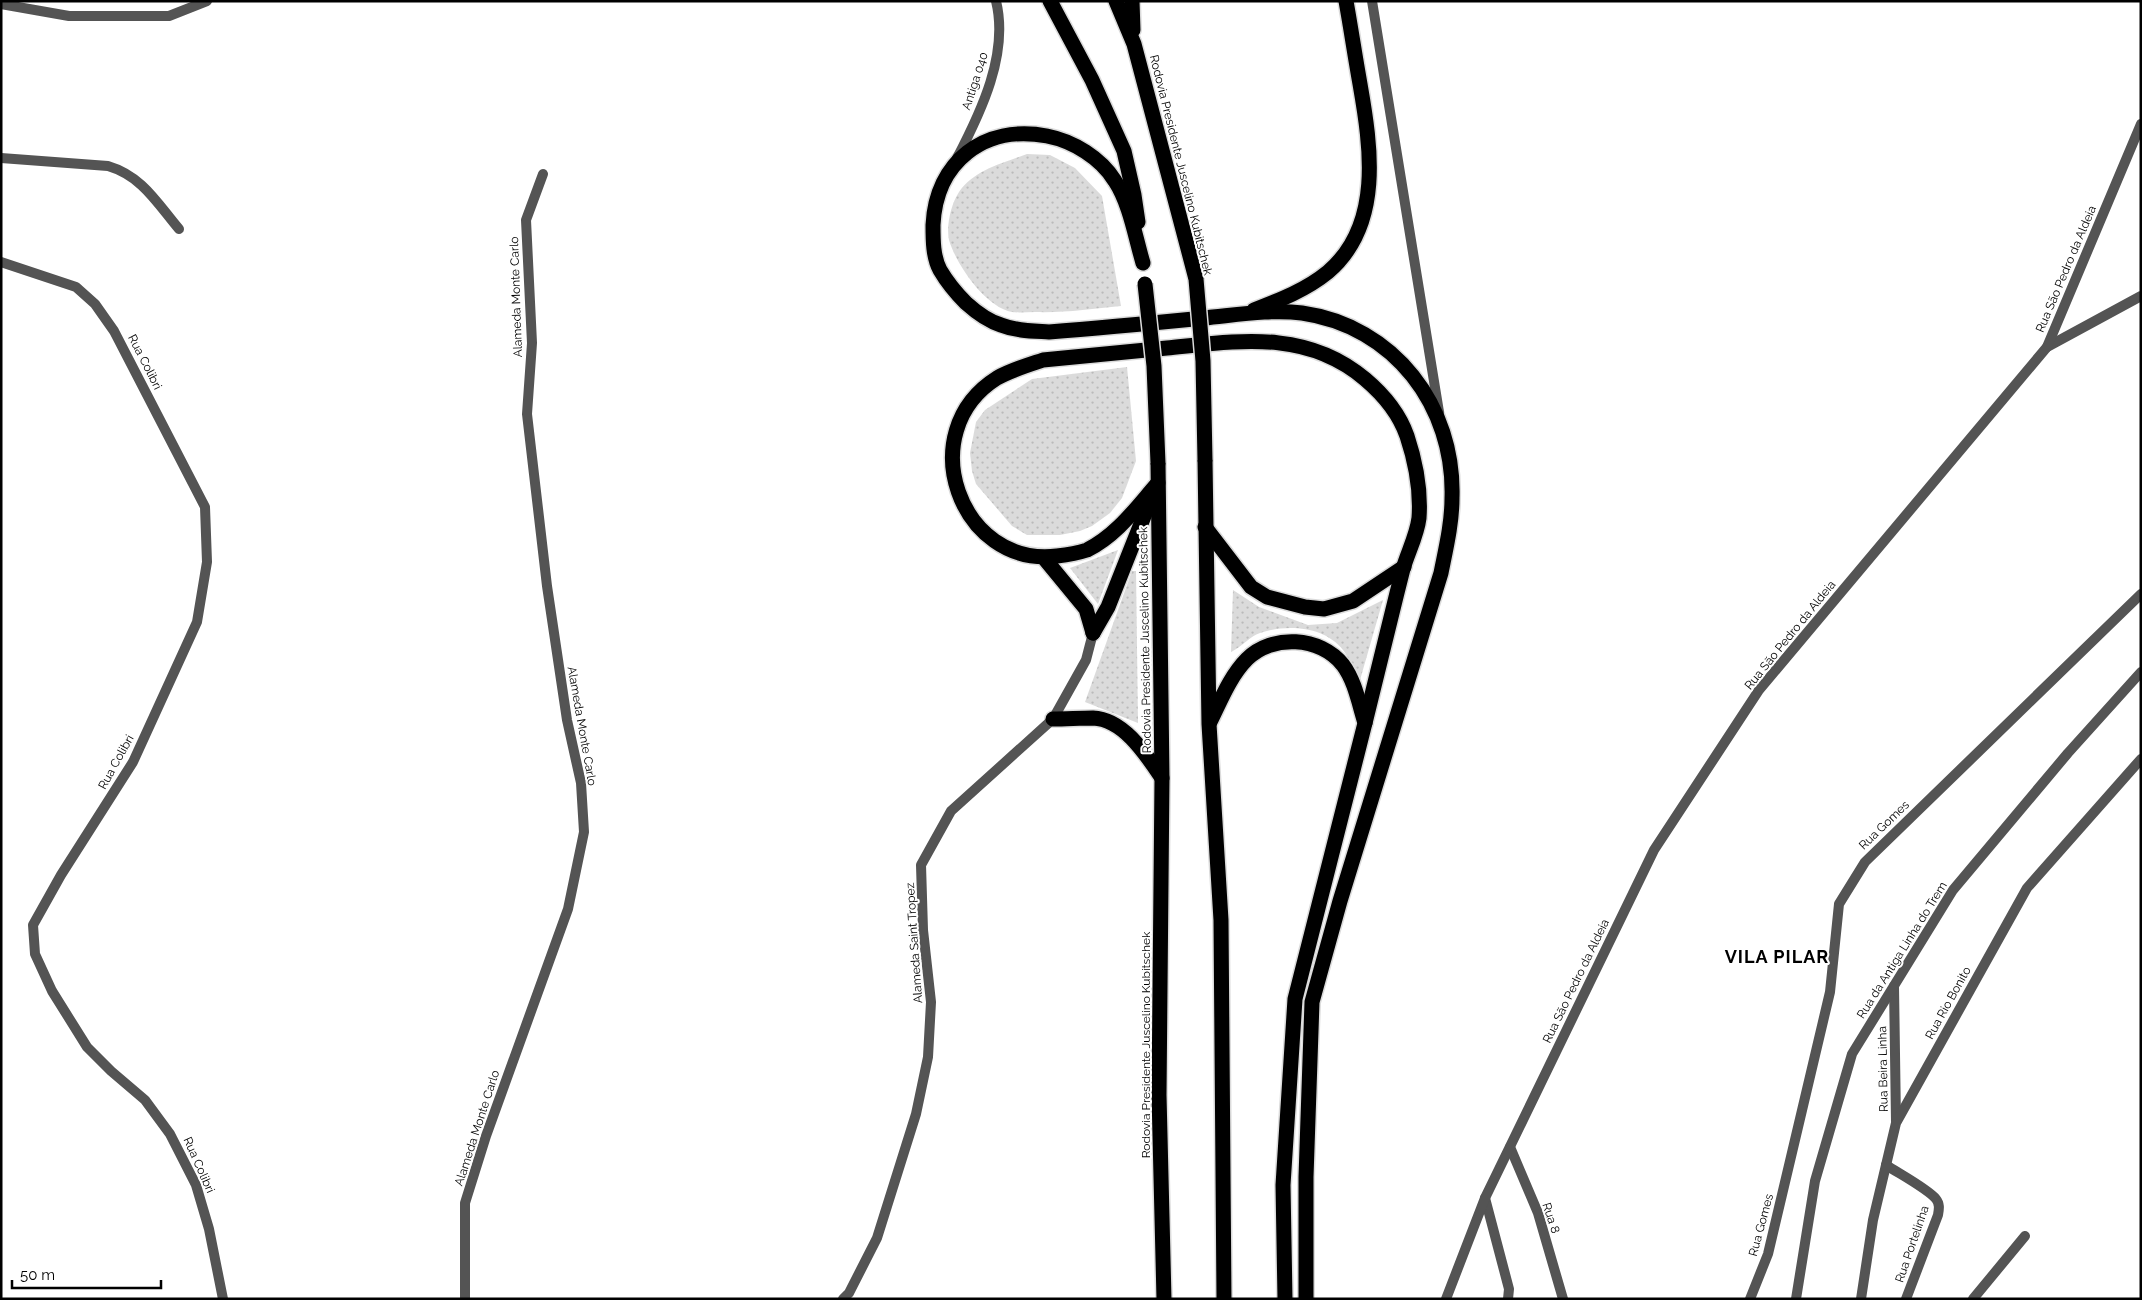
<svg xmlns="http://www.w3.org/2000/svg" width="2142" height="1300" viewBox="0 0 2142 1300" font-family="Raleway,sans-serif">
<defs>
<pattern id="grass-dots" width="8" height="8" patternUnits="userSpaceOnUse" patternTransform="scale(1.25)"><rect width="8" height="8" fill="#dbdbdb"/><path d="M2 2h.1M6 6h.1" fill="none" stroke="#bababa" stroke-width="1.8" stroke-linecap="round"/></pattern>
</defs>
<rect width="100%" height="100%" fill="#fff"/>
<g fill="url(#grass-dots)">
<path d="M1027 154 1050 155 1075 168 1102 196 1121 306C1092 309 1064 313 1035 312 1027 312 1019 313 1012 312 985 307 956 264 949 240 946 226 951 204 959 192 974 170 1003 163 1027 154Z"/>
<path d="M1127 367 1136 461 1122 498 1110 513 1092 526 1080 531 1060 535H1027L1012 526 976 484 972 471 970 453 976 422 985 410 1032 379Z"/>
<path d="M1118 550 1098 604 1070 568Z"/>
<path d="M1132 571H1136L1138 723 1085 702Z"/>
<path d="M1233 590 1259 607 1308 625 1337 623 1383 600 1360 680C1352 672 1350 659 1343 650 1324 626 1287 624 1260 633 1250 636 1242 647 1231 652Z"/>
</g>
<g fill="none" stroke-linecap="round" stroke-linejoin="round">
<g stroke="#dbdbdb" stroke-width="18">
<g id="motorway">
<path d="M1050 1 1092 80 1124 151 1134 195 1138 222"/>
<path d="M1116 1 1134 44 1196 279"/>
<path d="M1132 1 1133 30"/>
<path d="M1143 263C1135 236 1130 204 1115 181 1101 158 1073 141 1047 136 984 124 936 162 933 225 933 240 933 257 940 270 947 282 956 293 966 303 976 312 988 321 1001 325 1016 331 1033 331 1049 332 1101 328 1153 323 1204 318 1236 315 1271 309 1302 313 1394 326 1455 406 1452 498 1452 523 1446 548 1441 573L1340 901 1312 1002 1306 1177V1299"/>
<path d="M1254 310C1280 300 1306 290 1328 272 1383 225 1371 147 1360 84 1355 56 1351 29 1346 1"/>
<path d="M1205 460 1209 724 1221 920 1224 1299"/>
<path d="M1158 463 1162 778 1159 1095 1164 1299"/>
<path d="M1158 483C1136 508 1117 535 1087 550 1078 553 1066 555 1057 556 960 568 911 432 997 378 1011 370 1028 365 1043 360 1084 356 1126 352 1167 348 1238 341 1306 329 1365 379 1384 395 1399 413 1407 436 1416 463 1421 490 1419 518 1417 535 1408 552 1403 569 1390 620 1378 671 1365 723"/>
<path d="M1205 527 1251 587 1267 597 1305 607 1324 609 1353 601 1404 567"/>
<path d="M1044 558 1086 609 1093 633"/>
<path d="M1093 633 1108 607 1152 496"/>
<path d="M1053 719C1066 719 1080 718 1093 718 1124 719 1147 756 1162 778"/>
<path d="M1210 722C1220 702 1230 676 1247 659 1272 634 1320 636 1343 665 1355 681 1359 704 1365 723L1295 999 1283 1185 1285 1299"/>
</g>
</g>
<g stroke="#545454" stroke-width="10">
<path d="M1372 1 1439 412"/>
<path d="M1485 1198 1509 1289 1508 1299"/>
</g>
<g stroke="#545454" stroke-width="10">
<path d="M1 4 69 16H169L207 1"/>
<path d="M1 158 108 166C142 176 157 203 179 229"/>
<path d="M957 158C981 112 1009 54 996 1"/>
<path d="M1 262 76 287 95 304 114 331 205 507 207 562 197 622 133 762 61 875 33 925 35 954 52 991 87 1047 111 1071 145 1100 170 1134 196 1185 209 1229 223 1299"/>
<path d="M2047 347 2141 296"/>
<path d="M1894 986 1896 1121"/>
<path d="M1510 1147 1538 1213 1563 1299"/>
<path d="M1886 1165C1898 1173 1928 1189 1936 1199 1940 1204 1939 1209 1938 1215L1906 1299"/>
<path d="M465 1299V1203L486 1136 568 909 584 832 581 783 567 720 547 586 527 414 532 343 526 220 543 174"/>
<path d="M843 1299 849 1293 877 1238 916 1114 928 1057 931 1002 923 930 921 865 951 811 1053 719 1086 660 1093 633"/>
<path d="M1446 1299 1485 1198 1654 850 1759 690 2047 347 2141 124"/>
<path d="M1750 1299 1768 1254 1830 992 1839 904 1865 862 2141 594"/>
<path d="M1796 1299 1815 1181 1852 1054 1953 890 2068 753 2141 672"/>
<path d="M1861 1299 1873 1220 1896 1123 2027 888 2141 759"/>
<path d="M1973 1299 2025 1236"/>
</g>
<use href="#motorway" stroke="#000" stroke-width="15"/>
<g stroke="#dbdbdb" stroke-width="18" stroke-linecap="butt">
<g id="motorway-bridge">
<path d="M1196 279 1203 361 1205 460"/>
<path d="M1145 284 1154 366 1158 463"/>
</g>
</g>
<use href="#motorway-bridge" stroke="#000" stroke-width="15"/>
</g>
<g text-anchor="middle" stroke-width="4" stroke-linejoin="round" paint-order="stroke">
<g font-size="12" fill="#000" stroke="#fff">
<text transform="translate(975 81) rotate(-72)" y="4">Antiga 040</text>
<text transform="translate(1181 165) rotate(76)" y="4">Rodovia Presidente Juscelino Kubitschek</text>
<text transform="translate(2066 269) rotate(-67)" y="4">Rua São Pedro da Aldeia</text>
<text transform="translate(516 297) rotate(-92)" y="4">Alameda Monte Carlo</text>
<text transform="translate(145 362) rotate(63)" y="4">Rua Colibri</text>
<text transform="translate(1790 635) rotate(-51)" y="4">Rua São Pedro da Aldeia</text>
<text transform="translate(1145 640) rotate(-91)" y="4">Rodovia Presidente Juscelino Kubitschek</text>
<text transform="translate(582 726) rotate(80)" y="4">Alameda Monte Carlo</text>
<text transform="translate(116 762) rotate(-61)" y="4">Rua Colibri</text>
<text transform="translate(1884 825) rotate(-44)" y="4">Rua Gomes</text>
<text transform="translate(914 943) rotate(-94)" y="4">Alameda Saint Tropez</text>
<text transform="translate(1902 950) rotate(-58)" y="4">Rua da Antiga Linha do Trem</text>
<text transform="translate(1576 981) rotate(-64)" y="4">Rua São Pedro da Aldeia</text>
<text transform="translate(1948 1003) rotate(-61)" y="4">Rua Rio Bonito</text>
<text transform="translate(1146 1045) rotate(-90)" y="4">Rodovia Presidente Juscelino Kubitschek</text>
<text transform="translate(1883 1069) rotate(-91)" y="4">Rua Beira Linha</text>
<text transform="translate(477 1128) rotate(-72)" y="4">Alameda Monte Carlo</text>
<text transform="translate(199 1165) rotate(66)" y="4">Rua Colibri</text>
<text transform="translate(1551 1218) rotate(72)" y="4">Rua 8</text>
<text transform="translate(1761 1225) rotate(-75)" y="4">Rua Gomes</text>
<text transform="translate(1912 1244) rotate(-71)" y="4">Rua Portelinha</text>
</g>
<g font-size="18" font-weight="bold" letter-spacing="1" fill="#000" stroke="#fff">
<text x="1777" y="963">VILA PILAR</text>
</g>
</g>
<rect width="2142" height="1300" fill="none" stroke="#000000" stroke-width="5"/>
<path d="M12 1280v8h149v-8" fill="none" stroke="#000000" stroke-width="2.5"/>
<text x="20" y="1280" font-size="15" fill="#000000" stroke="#ffffff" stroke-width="4" paint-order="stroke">50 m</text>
</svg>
